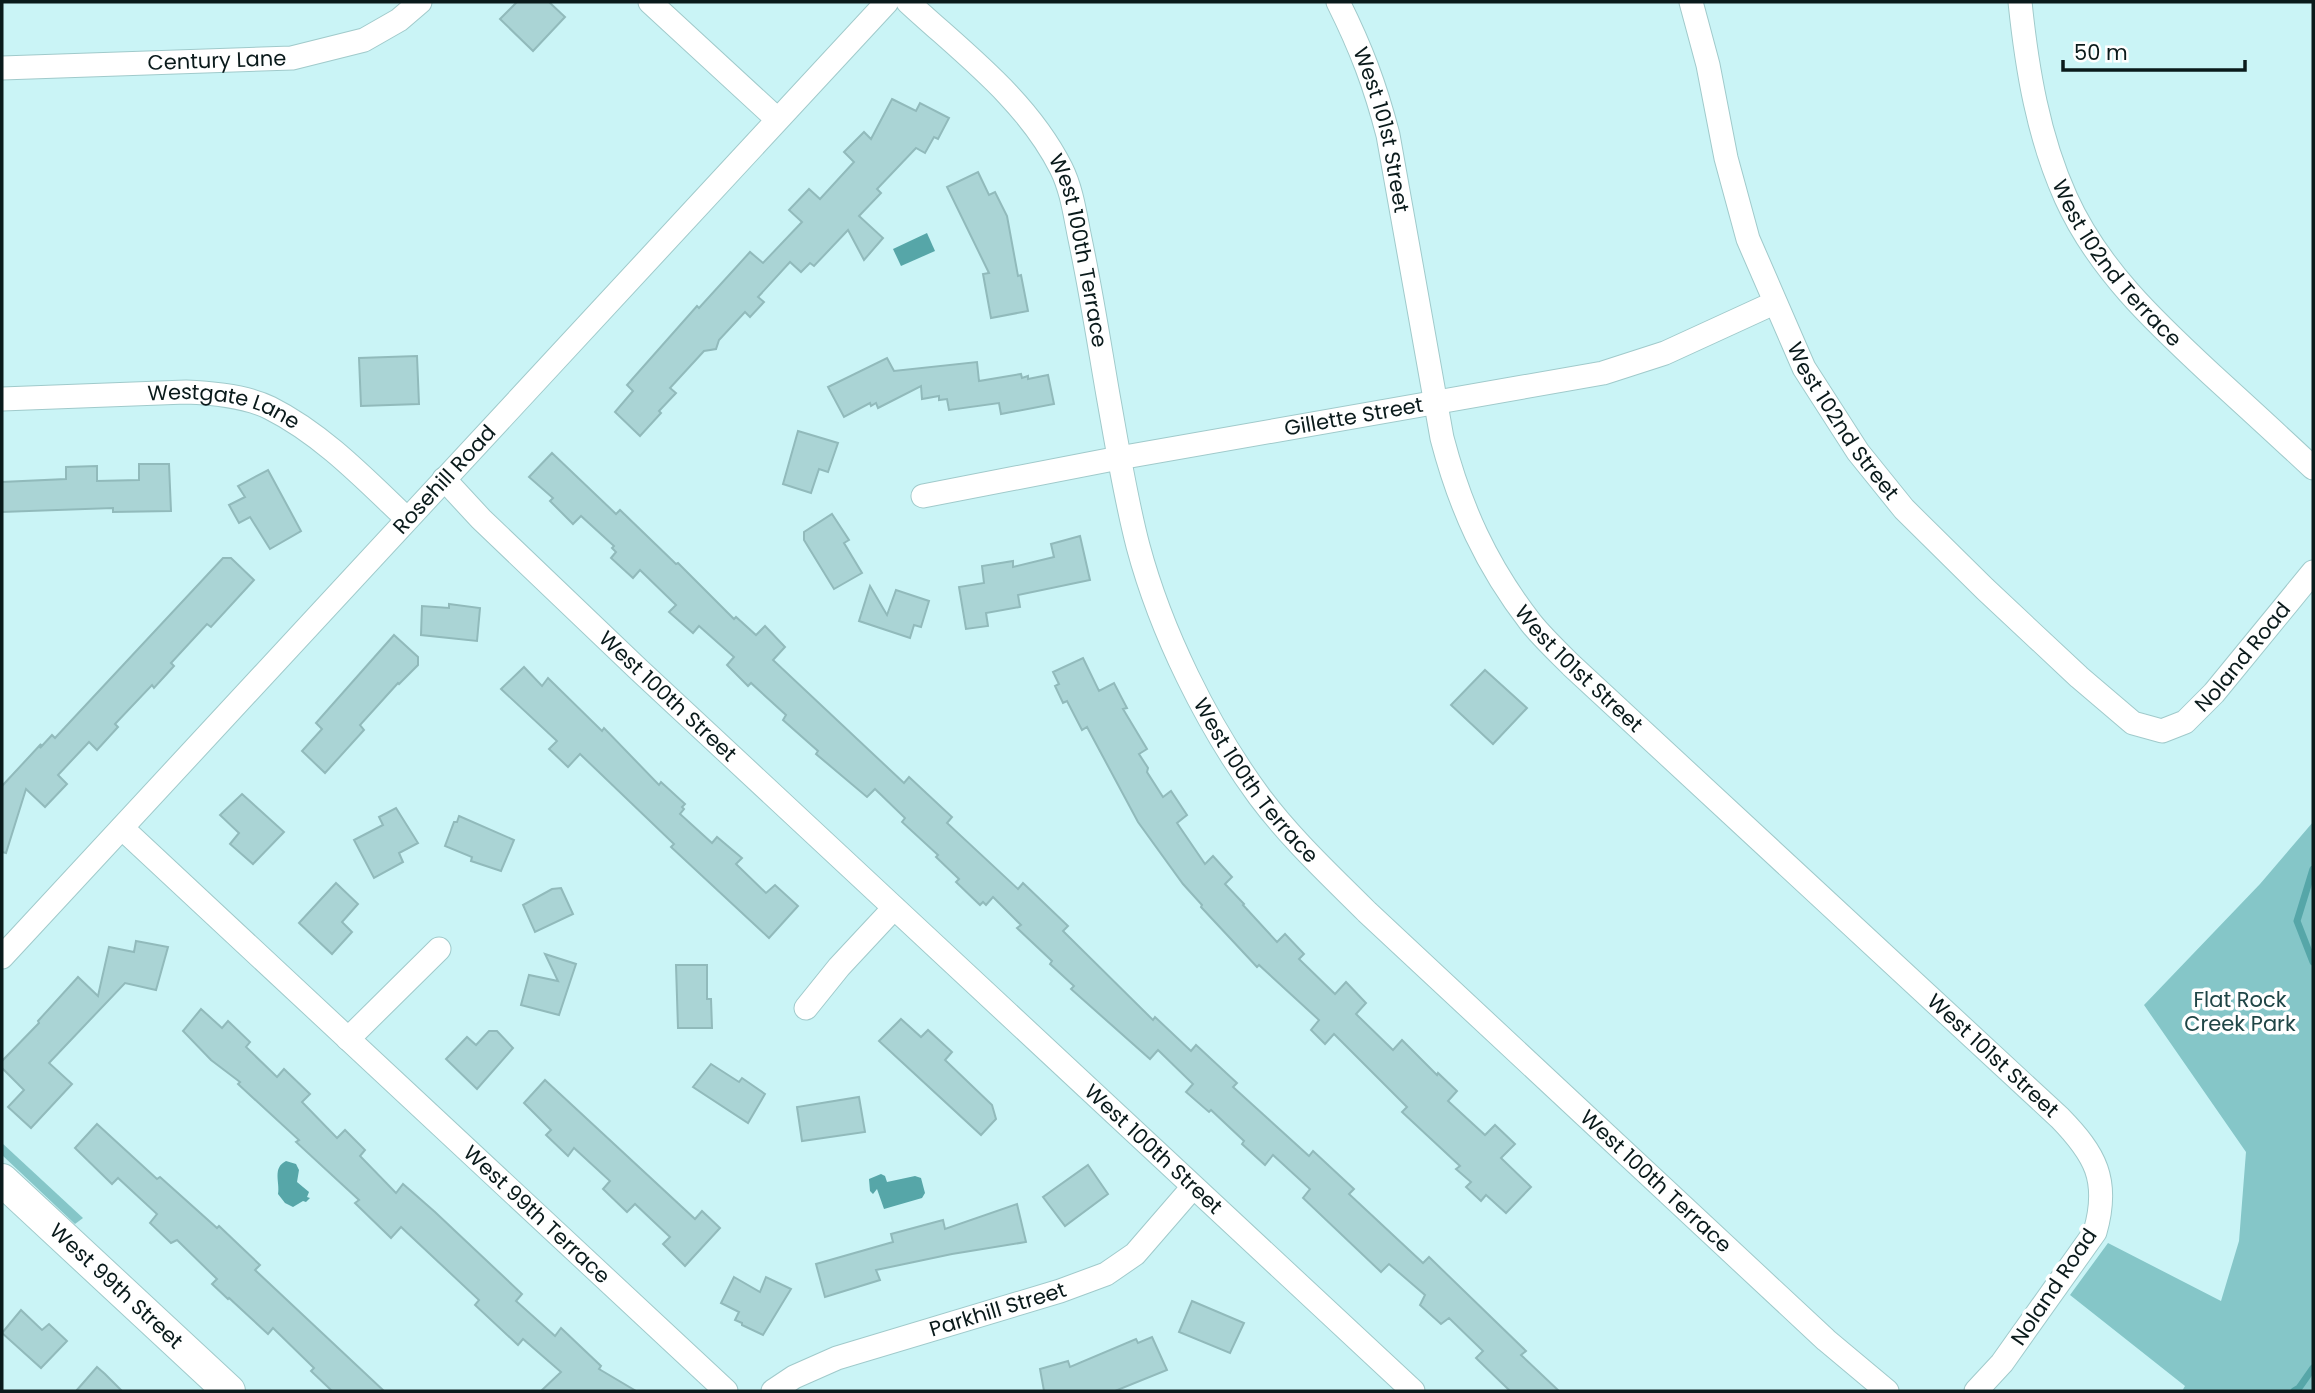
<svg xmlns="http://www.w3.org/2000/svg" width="2315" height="1393" viewBox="0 0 2315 1393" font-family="Poppins,sans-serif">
<rect width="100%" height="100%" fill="#caf4f6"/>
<g fill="#85c6c8">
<path d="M2313 822V1391H2182L2185 1386 2070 1295 2108 1243 2221 1301 2239 1241 2246 1152 2144 1005 2260 884Z"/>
<path d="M2 1143 83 1218 75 1224 2 1155Z"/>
</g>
<g fill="#56a6a8">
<path d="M927 233 935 251 901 266 893 249Z"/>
<path d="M286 1161 296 1164 299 1170 297 1182 309 1192 307 1197 310 1198 306 1202 303 1201 293 1207 285 1203 278 1194C280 1182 272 1168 286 1161Z"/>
<path d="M881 1174 885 1176 887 1182 915 1176 921 1178 925 1193 922 1198 884 1209 877 1189 873 1194 870 1191 869 1179Z"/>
</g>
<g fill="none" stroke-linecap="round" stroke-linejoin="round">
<g stroke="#56a6a8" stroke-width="7">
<path d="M2313 869 2297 921 2313 962"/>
<path d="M2294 1391 2299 1388 2313 1368"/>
</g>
</g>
<g fill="#aad4d5" stroke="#91babb" stroke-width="2">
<path d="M517 2H549L565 17 533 51 500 19Z"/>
<path d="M892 99 916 111 920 103 949 118 938 139 934 137 925 153 916 148 877 189 881 193 859 216 883 238 864 260 848 230 814 266 810 263 801 272 790 262 758 297 764 302 750 317 745 312 719 340 716 349 704 351 670 388 676 393 659 411 661 413 640 436 615 412 633 391 627 385 697 306 699 308 750 252 763 263 802 222 789 210 809 189 820 199 854 162 844 152 864 132 871 139Z"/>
<path d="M978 172 989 195 995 192 1007 216 1018 276 1021 275 1028 311 991 318 983 274 989 273 947 187Z"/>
<path d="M417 356 419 404 361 406 359 358Z"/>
<path d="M887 358 894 371 977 362 979 381 1021 374 1022 378 1028 376V379L1048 375 1054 404 1001 414 999 403 949 410 947 399 939 400V396L922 399 921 386 878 408 876 403 871 406 870 403 844 417 828 387Z"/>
<path d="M798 431 838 443 828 472 819 469 811 493 783 484Z"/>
<path d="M552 453 616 514 620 510 676 564 678 563 734 619 736 617 756 635 765 626 785 647 773 660 904 783 909 777 952 817 947 823 1018 889 1023 883 1068 926 1063 931 1153 1020 1155 1017 1191 1051 1196 1045 1237 1083 1233 1087 1309 1156 1313 1151 1354 1189 1349 1194 1423 1263 1429 1257 1526 1351 1521 1355 1559 1391H1510L1476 1358 1483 1351 1449 1318 1441 1324 1420 1305 1425 1295 1389 1264 1381 1272 1303 1198 1310 1189 1273 1155 1265 1165 1242 1144 1244 1141 1211 1110 1209 1112 1186 1092 1193 1084 1158 1050 1150 1059 1071 989 1074 986 1050 964 1052 961 1017 928 1021 925 993 897 986 905 983 902 980 905 956 882 959 879 936 857 938 855 902 822 905 818 875 789 867 797 816 754 818 751 783 720 786 715 751 683 748 686 727 665 734 657 699 626 693 633 669 612 676 605 640 570 633 578 611 558 616 552 612 548 614 546 581 516 573 524 550 501 553 498 529 477Z"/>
<path d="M139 464H169L171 511 113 512V508L2 512V482L66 479V467L97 466V481L139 480Z"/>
<path d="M268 470 301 531 270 549 250 517 239 523 229 505 245 497 238 486Z"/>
<path d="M832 514 849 540 844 543 862 573 834 589 804 540V532Z"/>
<path d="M1080 536 1090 580 1018 595 1020 607 986 613 988 626 966 629 959 587 984 583 982 566 1013 561V567L1054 557 1051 544Z"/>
<path d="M223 558H231L254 580 211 627 207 624 171 663 174 666 154 688 152 685 115 724 118 727 97 750 89 742 58 775 67 784 45 807 26 789 6 853 2 852V786L41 744 40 748 52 735 55 738Z"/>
<path d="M870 586 887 615 896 590 929 601 921 627 914 625 910 638 859 621Z"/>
<path d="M449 604 480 608 477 641 421 635 422 606 449 608Z"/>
<path d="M394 635 418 657V665L399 684 398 683 360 725 364 730 325 773 302 751 322 729 316 723Z"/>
<path d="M1083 658 1099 691 1114 683 1127 708 1123 709 1147 749 1139 754 1148 768 1147 772 1163 797 1171 791 1187 815 1177 823 1205 864 1213 856 1232 877 1225 884 1244 904 1243 905 1277 942 1285 934 1304 954 1299 959 1335 994 1346 982 1366 1003 1356 1014 1393 1050 1402 1040 1437 1075 1438 1073 1457 1091 1448 1101 1485 1135 1495 1125 1515 1144 1501 1158 1531 1187 1506 1213 1486 1195 1481 1201 1466 1187 1471 1182 1456 1169 1460 1166 1402 1112 1407 1107 1334 1034 1325 1044 1311 1030 1319 1020 1259 965 1257 967 1201 907 1202 905 1183 884 1138 822 1087 727 1082 730 1067 701 1063 703 1055 686 1059 684 1053 672Z"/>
<path d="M524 667 542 686 548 678 602 731 604 728 659 785 661 782 685 804 682 807 684 809 680 814 712 843 717 837 742 858 736 864 766 893 775 885 798 906 769 938 671 847 674 844 580 754 568 767 549 749 557 741 501 689Z"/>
<path d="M1485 670 1527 708 1493 744 1451 705Z"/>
<path d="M242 794 284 832 253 864 230 844 239 833 220 815Z"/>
<path d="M396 808 418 843 399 853 403 862 374 878 354 840 383 825 379 817Z"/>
<path d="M459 816 514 840 501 871 471 861 472 857 445 846 454 822H457Z"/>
<path d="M336 883 358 904 342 922 352 932 332 954 299 923Z"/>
<path d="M561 888 573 914 535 932 523 905 552 889Z"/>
<path d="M136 941 168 947 156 990 125 983 49 1063 72 1084 31 1128 8 1107 24 1090 2 1068V1061L39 1023 38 1021 78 977 98 996 109 947 134 952Z"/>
<path d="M545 954 576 964 559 1015 521 1005 529 975 558 981Z"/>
<path d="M676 965H707V999H711L712 1028H678Z"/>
<path d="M201 1009 222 1028 228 1021 250 1042 246 1047 277 1077 284 1069 310 1094 302 1102 337 1138 345 1130 365 1150 360 1156 396 1193 403 1184 435 1212 522 1294 516 1301 555 1336 561 1328 601 1366 599 1369 636 1391H541L561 1372 523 1339 518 1345 475 1305 479 1300 401 1227 391 1238 355 1203 359 1200 296 1142 299 1140 238 1084 240 1082 211 1060 183 1031Z"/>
<path d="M901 1019 921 1037 928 1030 952 1052 945 1060 992 1105 996 1119 981 1135 879 1041Z"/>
<path d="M489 1031H497L513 1048 477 1089 446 1059 467 1037 476 1045Z"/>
<path d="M711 1064 739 1082 742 1078 765 1094 748 1123 693 1087Z"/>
<path d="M545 1080 695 1219 702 1211 720 1228 685 1266 663 1244 670 1237 635 1204 627 1212 603 1189 610 1181 574 1148 568 1156 546 1135 551 1130 524 1103Z"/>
<path d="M859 1097 865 1132 802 1141 797 1107Z"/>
<path d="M97 1124 157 1179 160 1177 217 1228 219 1226 260 1265 255 1270 384 1391H332L311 1371 314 1368 273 1328 268 1334 229 1298 228 1299 212 1284 217 1279 177 1240 171 1243 150 1223 157 1214 118 1178 112 1184 75 1148Z"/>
<path d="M1088 1165 1108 1194 1065 1226 1043 1197Z"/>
<path d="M1017 1204 1026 1242 952 1254 876 1270 880 1280 825 1297 816 1264 893 1242 891 1234 943 1220 945 1229Z"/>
<path d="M734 1277 760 1292 766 1277 791 1289 763 1335 742 1325V1323L735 1320 739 1312 721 1303Z"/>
<path d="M1192 1301 1244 1323 1230 1353 1179 1332Z"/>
<path d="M21 1310 42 1330 49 1324 67 1341 41 1368 2 1333Z"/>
<path d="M1152 1337 1167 1370 1115 1391H1044L1040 1369 1068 1361 1070 1367 1136 1339 1138 1343Z"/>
<path d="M97 1367 105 1374 122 1391H76Z"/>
</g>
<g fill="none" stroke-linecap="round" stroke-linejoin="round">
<g stroke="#a0cacb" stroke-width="25">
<g id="street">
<path d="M650 2 777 119"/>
<path id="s1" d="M908 2C963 53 1026 99 1061 168 1072 190 1075 215 1080 239 1091 291 1099 343 1108 395 1117 445 1125 496 1138 546 1161 632 1207 725 1259 796 1291 839 1330 875 1367 912L1826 1340 1887 1391"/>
<path id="s2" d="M1338 2C1361 48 1375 85 1388 135L1442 438C1460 507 1486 565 1531 623 1543 638 1558 652 1572 666L2060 1118C2095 1154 2110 1180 2095 1232L2002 1363 1976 1391"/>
<path id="s3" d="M1691 2 1708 65 1726 158 1748 239 1804 368 1858 452 1904 509 1985 589 2079 677 2133 723 2162 731 2185 722 2214 693 2313 572"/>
<path id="s4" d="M2020 2C2027 69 2038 136 2066 198 2098 269 2155 322 2211 374 2245 405 2279 436 2313 468"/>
<path id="s5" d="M2 68 292 58 364 40 399 20 420 2"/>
<path id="s6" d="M2 399 186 392C212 393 246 396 270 408 322 434 365 479 407 519"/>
<path id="s7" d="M444 479 481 519 638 669 1413 1391"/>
<path id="s8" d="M923 496 1119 458 1603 373 1665 353 1774 303"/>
<path id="s9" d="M122 828 726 1391"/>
<path id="s10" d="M2 957 887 2"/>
<path d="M806 1008 839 967 894 908"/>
<path d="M348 1039 439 949"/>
<path id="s11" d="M773 1391 794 1377 837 1358 1060 1291 1106 1274 1135 1254 1193 1187"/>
</g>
</g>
<g stroke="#a0cacb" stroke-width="34">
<g id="secondary">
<path id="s12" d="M2 1180 229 1391"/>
</g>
</g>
<use href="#street" stroke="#fff" stroke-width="23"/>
<use href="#secondary" stroke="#fff" stroke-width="32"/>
</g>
<g text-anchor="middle" stroke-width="7" stroke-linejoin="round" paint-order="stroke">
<g font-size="21" fill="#0a1a1b" stroke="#fff">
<text dy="7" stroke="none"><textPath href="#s5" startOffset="215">Century Lane</textPath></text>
<text dy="7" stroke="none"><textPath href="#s2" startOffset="136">West 101st Street</textPath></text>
<text dy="7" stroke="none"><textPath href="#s1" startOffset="312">West 100th Terrace</textPath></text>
<text dy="7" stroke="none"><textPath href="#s4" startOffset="285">West 102nd Terrace</textPath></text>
<text dy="7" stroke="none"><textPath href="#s6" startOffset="224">Westgate Lane</textPath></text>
<text dy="7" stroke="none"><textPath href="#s8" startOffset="438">Gillette Street</textPath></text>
<text dy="7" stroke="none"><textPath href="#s3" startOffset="450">West 102nd Street</textPath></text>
<text dy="7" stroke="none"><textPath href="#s10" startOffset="651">Rosehill Road</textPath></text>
<text dy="7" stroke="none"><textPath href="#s3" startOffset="1013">Noland Road</textPath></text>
<text dy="7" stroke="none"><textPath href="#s2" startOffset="723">West 101st Street</textPath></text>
<text dy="7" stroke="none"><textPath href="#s7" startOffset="312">West 100th Street</textPath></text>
<text dy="7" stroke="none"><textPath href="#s1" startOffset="878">West 100th Terrace</textPath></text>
<text dy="7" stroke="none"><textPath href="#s2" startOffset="1290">West 101st Street</textPath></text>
<text dy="7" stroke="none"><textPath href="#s7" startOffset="976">West 100th Street</textPath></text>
<text dy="7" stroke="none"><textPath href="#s1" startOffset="1446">West 100th Terrace</textPath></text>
<text dy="7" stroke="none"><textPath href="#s9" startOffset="567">West 99th Terrace</textPath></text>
<text dy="7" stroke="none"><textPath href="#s12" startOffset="156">West 99th Street</textPath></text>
<text transform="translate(2054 1287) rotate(-56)" y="7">Noland Road</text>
<text dy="7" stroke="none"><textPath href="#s11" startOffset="240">Parkhill Street</textPath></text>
</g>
<g font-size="21" fill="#1f4546" stroke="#fff">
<text x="2240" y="1007">Flat Rock<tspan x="2240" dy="24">Creek Park</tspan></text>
</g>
</g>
<rect width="2315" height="1393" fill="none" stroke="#0a1a1b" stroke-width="7"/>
<path d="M2063 60v10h182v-10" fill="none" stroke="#0a1a1b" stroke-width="3.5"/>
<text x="2074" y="60" font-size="21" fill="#0a1a1b" stroke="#ffffff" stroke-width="5" paint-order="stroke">50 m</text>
</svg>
